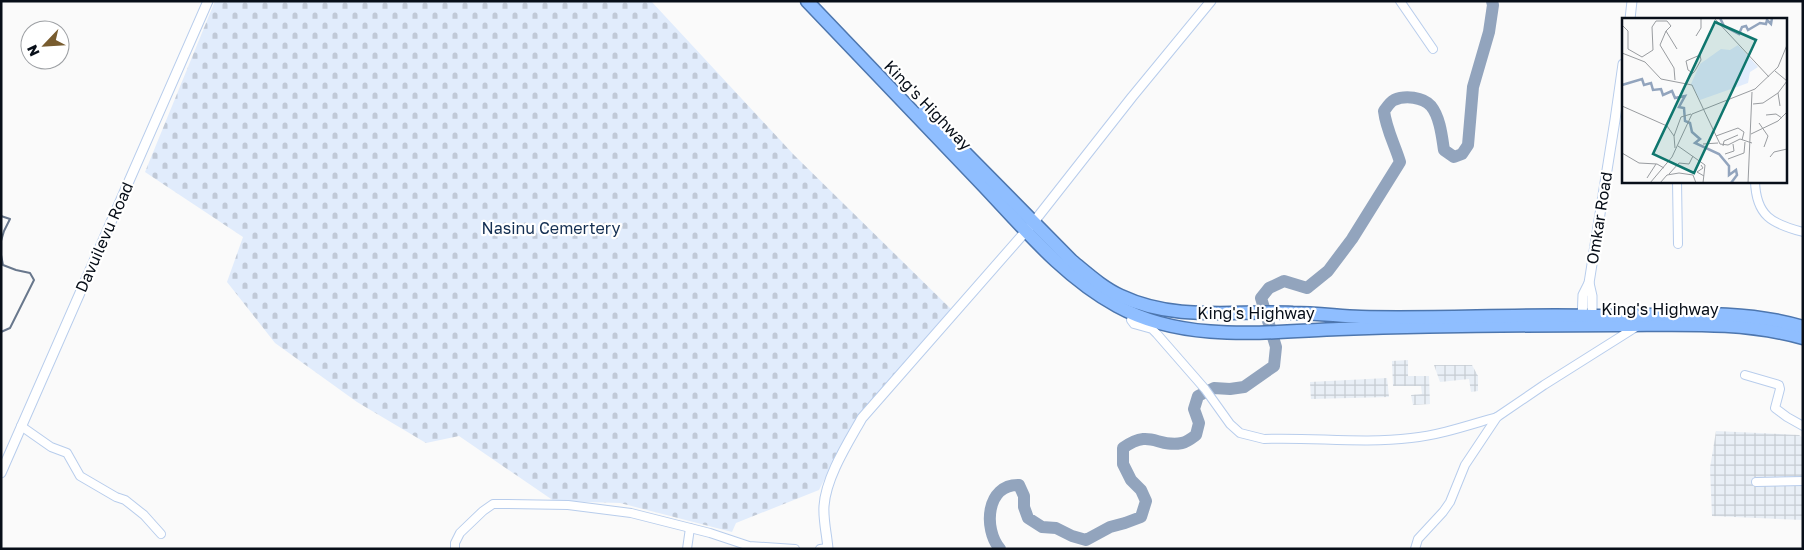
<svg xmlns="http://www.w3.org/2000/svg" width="1804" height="550" viewBox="0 0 1804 550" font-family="'Golos Text',sans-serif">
<defs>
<pattern id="industrial-grid" width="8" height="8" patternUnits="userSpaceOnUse" patternTransform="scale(1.25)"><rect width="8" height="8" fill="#e9eff6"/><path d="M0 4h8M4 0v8" fill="none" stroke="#c6ccd2"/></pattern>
<pattern id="cemetery-stones" width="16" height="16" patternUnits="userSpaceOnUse" patternTransform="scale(1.25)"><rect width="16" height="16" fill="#e1ecfc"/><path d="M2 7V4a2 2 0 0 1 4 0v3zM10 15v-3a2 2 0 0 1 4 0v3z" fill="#c0c9d7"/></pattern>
</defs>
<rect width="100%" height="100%" fill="#fafafa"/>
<g fill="url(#industrial-grid)">
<path d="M1408 360V376H1429L1430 404 1413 405 1411 395 1422 394 1421 386H1393L1392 361Z"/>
<path d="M1434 365H1472L1478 376V391L1471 392 1469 379 1440 382Z"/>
<path d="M1387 378 1389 397 1311 399 1310 382Z"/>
<path d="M1716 431 1799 435 1803 438V520L1712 516 1710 468Z"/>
</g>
<path fill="url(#cemetery-stones)" d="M215 1H651L794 155 952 310 852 425 819 490 736 523 732 532 620 503 554 501 459 436 426 443 357 402 275 343 227 282 243 237 145 172Z"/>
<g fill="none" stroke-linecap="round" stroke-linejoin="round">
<g stroke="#68778c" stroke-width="2">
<path d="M1 216 10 219 4 231 1 241"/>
<path d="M1 255 3 265 16 270 30 273 34 280 10 328 1 332"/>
</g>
<path stroke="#92a4bd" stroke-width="12" d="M1000 549C983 529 986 484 1019 485L1024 496V507L1028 518 1042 527 1056 528 1072 536 1086 540 1110 527 1125 523 1141 517 1146 501 1141 490 1131 480 1123 464V448C1151 428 1156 448 1182 443 1187 442 1192 438 1196 435L1199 423 1194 409 1198 396 1214 388 1230 389 1244 387 1274 366 1276 347 1261 298 1269 288 1284 281 1307 288 1328 271 1352 239 1400 162C1395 145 1386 129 1384 111 1387 107 1390 102 1394 100 1405 95 1423 97 1431 106 1440 117 1442 137 1444 150L1454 157 1462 154 1468 145 1473 87 1489 32 1493 5 1492 1"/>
<g stroke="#b8cdec" stroke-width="10">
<g id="minor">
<path d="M1400 1 1433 49"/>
<path d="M1677 181 1678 244"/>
<path d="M1755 181C1756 216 1772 224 1803 232"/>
<path d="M1133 314 1131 320 1134 324 1152 329 1157 334 1205 389 1230 424 1240 433 1264 439C1313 437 1362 444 1411 438 1440 435 1469 425 1497 417"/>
<path d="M1745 375 1779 385 1780 389 1775 408 1787 417 1803 426"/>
<path d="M21 426 51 447 67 453 80 476 116 497 125 500 144 515 161 534"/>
<path d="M1756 482 1803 481"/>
<path d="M455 549V543L460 533 483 511 493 504H506L568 505 631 513 710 533 749 546 795 549"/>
<path d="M687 549 690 528"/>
<path d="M820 549 828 548"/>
<path d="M1415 549 1418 539 1443 512 1450 502 1465 465 1497 417 1544 385 1636 327"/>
</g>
</g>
<g stroke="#b8cdec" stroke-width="11">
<g id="tertiary">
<path d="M1630 19 1632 1"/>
<path d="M1589 283 1592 296V322"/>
<path d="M1582 320 1583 295 1589 283 1615 120 1623 64"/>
<path d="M1 473 208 1"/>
<path d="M828 549C827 535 823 520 824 506 826 477 848 443 862 418L1033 223 1132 97 1211 1"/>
</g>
</g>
<g stroke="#4d76ae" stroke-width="15">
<g id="trunk">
<path d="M807 1C864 61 922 121 979 181 1022 226 1062 276 1117 306 1184 343 1266 332 1339 329 1432 326 1525 325 1617 325 1679 325 1742 321 1803 338"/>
<path d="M924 111 1072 261C1088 274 1103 288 1121 296 1176 322 1235 310 1293 313 1316 313 1338 316 1361 317 1438 319 1515 314 1592 316 1663 317 1733 306 1803 327"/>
</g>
</g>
<use href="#minor" stroke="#fff" stroke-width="8"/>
<use href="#tertiary" stroke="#fff" stroke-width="9"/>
<use href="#trunk" stroke="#8fbeff" stroke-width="12"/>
</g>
<g text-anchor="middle" stroke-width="4.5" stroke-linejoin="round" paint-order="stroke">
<g font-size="16" fill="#070e18" stroke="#fff">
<text transform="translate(928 105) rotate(46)" y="6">King's Highway</text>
<text transform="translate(1599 218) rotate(-81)" y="6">Omkar Road</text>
<text transform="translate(104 237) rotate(-66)" y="6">Davuilevu Road</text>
<text x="1660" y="315">King's Highway</text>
<text x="1256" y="319">King's Highway</text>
</g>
<g font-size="16" fill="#142f52" stroke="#fff">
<text x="551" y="234">Nasinu Cemertery</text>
</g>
</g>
<g transform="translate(1622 18)">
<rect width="165" height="165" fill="#fafafa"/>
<path d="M116 27 136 49 128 54 126 65 78 82 69 66 78 46 99 31 108 32Z" fill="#e1ecfc"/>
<path fill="none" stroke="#92a4bd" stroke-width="2.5" d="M98 0 102 8 117 16 120 9 124 8 126 12 138 5 144 6 145 2 149 6 150 0M0 67 20 61 22 67 29 65 31 72 39 71 41 77 50 73 53 80 63 78 57 89 62 90 63 103 68 105 70 114 78 121 73 125 97 136 107 148V157L114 152 115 157 109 165"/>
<path fill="none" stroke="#999ca0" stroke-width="1" d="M92 0 147 59M0 7 6 13V31L20 39M74 18 79 10V0M0 35 23 44 39 61 70 67 98 126 106 127 118 121 130 125M20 39 31 32 30 9 34 3H45L49 8 44 13M153 53 165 63M53 62 52 50 38 27 44 13 55 31M65 64 68 59 70 56 72 54 74 51 79 42 78 37 64 43 66 52 71 55M131 86 141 85 156 75M0 88 45 108 52 118 53 130M158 88 156 75 165 63M144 97 154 96 160 100M137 105 146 118 142 129M129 116 156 103 165 94M52 118 59 99 69 96M94 118 116 110 122 114 120 122M81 126 96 125M56 128 83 147 81 165M101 128 102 123 116 117M0 135 17 145 35 146 42 150M103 136 112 133 111 126M148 139 152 134 165 131M106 141 122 135 123 124M79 147 81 150 75 154 82 158M47 156 57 145 67 146 71 138M25 160 34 146M28 165 50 139 70 96 133 71 156 49 165 27M38 165 45 157 57 155 71 157 74 165M126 165 130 74"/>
<path fill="#0f766e" fill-opacity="0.15" stroke="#0f766e" stroke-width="2.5" d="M93 4 134 22 72 155 31 136Z"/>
<rect width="165" height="165" fill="none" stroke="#070e18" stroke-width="2.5"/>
</g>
<rect width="1804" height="550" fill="none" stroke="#070e18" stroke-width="5"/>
<g transform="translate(45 45) rotate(245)"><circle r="24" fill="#ffffff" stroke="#9c9fa3"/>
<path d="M0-4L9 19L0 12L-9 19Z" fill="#785c2f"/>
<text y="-8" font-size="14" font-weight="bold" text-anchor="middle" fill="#070e18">N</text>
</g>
</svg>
